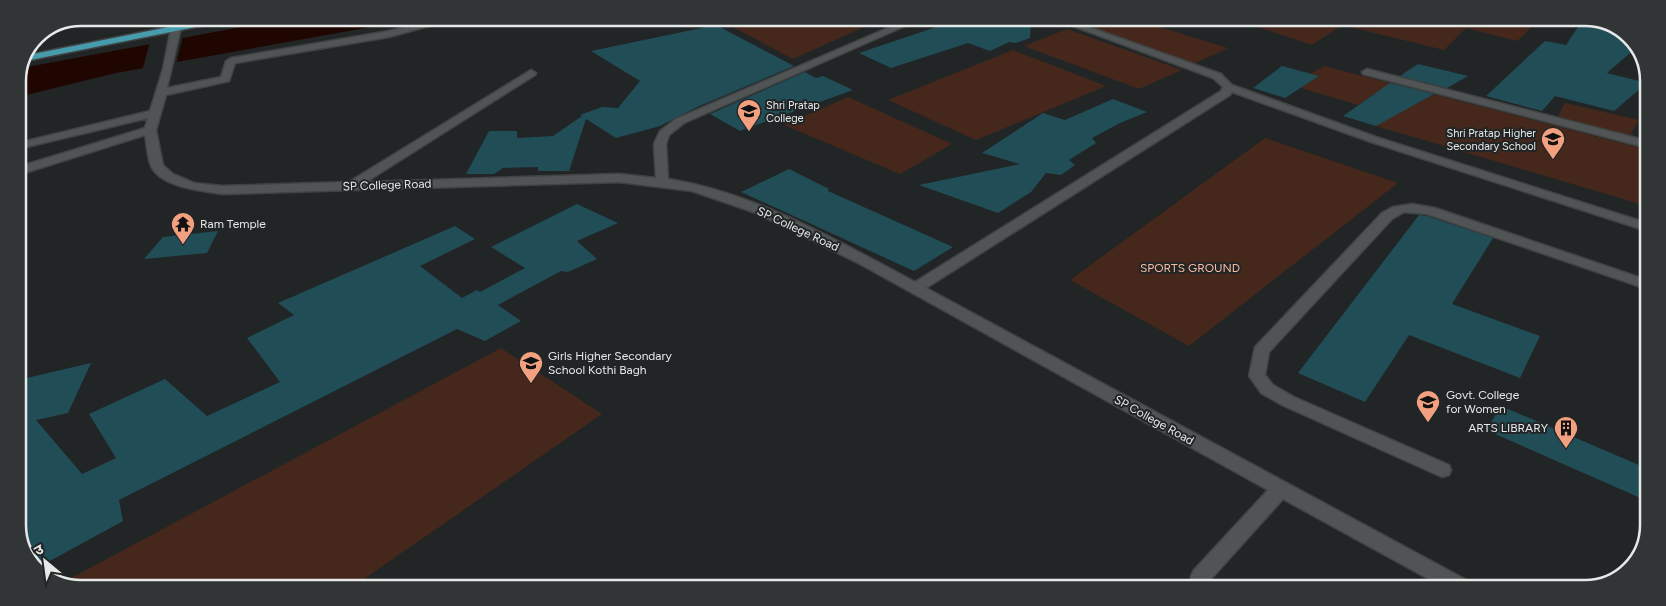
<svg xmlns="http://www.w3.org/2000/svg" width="1666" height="606" viewBox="0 0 1666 606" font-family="Figtree,'Noto Sans Devanagari',sans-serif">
<rect width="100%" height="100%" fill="#212526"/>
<g fill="#45281b">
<path d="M746 19H882L793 59 731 26Z"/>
<path d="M1085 20H1137L1228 48 1194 64 1077 23Z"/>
<path d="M1237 20 1538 21 1517 41 1466 28 1444 50 1342 25 1312 45Z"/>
<path d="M1067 29 1182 70 1139 89 1024 46Z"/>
<path d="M1013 50 1106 86 976 140 888 100Z"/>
<path d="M1324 66 1648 150 1647 206 1376 126 1413 105 1374 94 1358 105 1301 88 1310 74Z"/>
<path d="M848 97 952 144 900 174 784 125Z"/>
<path d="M1565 103 1639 120 1629 137 1558 116Z"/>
<path d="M1265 138 1398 183 1189 346 1070 280Z"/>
<path d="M501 348 602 414 354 586 60 584Z"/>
</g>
<path fill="#200600" d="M290 18H421L116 73 18 97V78L22 68Z"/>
<path fill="#212526" d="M183 36 176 65 142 71 150 42Z"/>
<g fill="#214d57">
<path d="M960 19 1031 20 1030 38 1016 43 1009 42 990 51 968 43 891 68 859 53Z"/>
<path d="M1582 21H1605L1635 42 1637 47 1607 73 1647 83 1614 111 1555 96 1542 111 1486 96 1545 41 1566 45Z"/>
<path d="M716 25 794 66 697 107 660 126 616 138 586 119 569 171H538V167L503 168 494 174H466L489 131H517V138L553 136 582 116 580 115 602 107 618 108 640 81 591 51Z"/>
<path d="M1418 64 1468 76 1447 88 1400 76Z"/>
<path d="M1282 66 1319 76 1285 98 1253 88Z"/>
<path d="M805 72 816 78 823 76 853 90 740 131 710 114Z"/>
<path d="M1390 83 1434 94 1376 126 1343 116Z"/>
<path d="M1113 99 1147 112 1120 123 1092 138 1096 143 1069 160 1075 165 1061 175 1046 173 1031 192 998 213 919 185 1020 164 982 153 1043 113 1065 120Z"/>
<path d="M789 169 829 189 828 191 953 247 914 271 741 192Z"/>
<path d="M577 204 618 223 577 241 597 259 568 272 561 271 498 305 521 321 485 341 457 329 119 500 123 521 37 568 31 564 18 529V380L91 363 68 413 36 420 82 474 116 458 89 414 165 379 207 416 280 382 247 338 294 315 278 303 455 226 475 239 420 266 462 298 477 290 480 292 525 268 491 247Z"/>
<path d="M1419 215 1427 216 1493 238 1452 304 1540 336 1520 378 1409 335 1365 402 1298 373Z"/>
<path d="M218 231 207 253 144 259 163 237Z"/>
<path d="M1501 406 1646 468 1645 500 1486 430Z"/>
</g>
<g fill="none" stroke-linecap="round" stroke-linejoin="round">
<g stroke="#404343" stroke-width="3">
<g id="minor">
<path d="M180 18H188L181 28 167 88 221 77 226 61 231 58 389 31 442 18H458L389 37 235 63 229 81 166 95 156 130 163 165 173 174 194 183 222 186 349 182 531 70 536 73 535 75 366 182 619 174 656 178 654 144 660 131 676 119 909 19H921L684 123 669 135 666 144 668 179C756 193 838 241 915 282L1221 91 1223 87 1213 78 1057 20H1069L1221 74 1232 85 1379 138 1647 223V231L1371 142 1232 92 1230 95 926 288 1470 582 1474 588H1445L1283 499 1211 579V588H1189L1191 576 1194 570 1268 490 860 264 756 213 692 191 619 182 222 194C202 191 160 187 151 166 147 157 147 144 145 135L18 175V167L145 128 148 118 18 149V143L150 111 163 69 171 28Z"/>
<path d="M1367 69 1648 141V148L1363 74 1362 72Z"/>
<path d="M1412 204 1435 208 1647 280V289L1427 214 1404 212 1392 219 1269 352 1265 375 1273 385 1294 397 1449 465 1451 470 1449 475 1442 477 1282 405 1261 393 1249 376 1255 347 1382 213 1393 207Z"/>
</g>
</g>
<g stroke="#404343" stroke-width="3">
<path id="major" d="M214 18H230L226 21 25 61 28 55Z"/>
</g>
<use href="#minor" fill="#505455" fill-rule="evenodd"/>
<use href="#major" fill="#469cad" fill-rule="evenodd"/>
</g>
<defs>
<g id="university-pin" transform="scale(1.25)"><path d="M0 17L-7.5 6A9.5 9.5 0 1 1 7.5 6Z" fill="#f2a07f" stroke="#212526"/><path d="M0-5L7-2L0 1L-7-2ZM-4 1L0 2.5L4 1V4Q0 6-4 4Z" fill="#111"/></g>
<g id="school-pin" transform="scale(1.25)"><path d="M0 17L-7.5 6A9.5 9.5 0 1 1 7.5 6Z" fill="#f2a07f" stroke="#212526"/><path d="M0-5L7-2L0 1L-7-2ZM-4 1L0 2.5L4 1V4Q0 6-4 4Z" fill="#111"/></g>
<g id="temple-pin" transform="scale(1.25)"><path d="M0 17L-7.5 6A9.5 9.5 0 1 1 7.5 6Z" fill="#f2a07f" stroke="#212526"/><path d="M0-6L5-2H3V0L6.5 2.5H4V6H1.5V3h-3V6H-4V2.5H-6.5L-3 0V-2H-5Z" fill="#111"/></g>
<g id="building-pin" transform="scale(1.25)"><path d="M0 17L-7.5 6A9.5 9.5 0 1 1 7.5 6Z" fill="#f2a07f" stroke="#212526"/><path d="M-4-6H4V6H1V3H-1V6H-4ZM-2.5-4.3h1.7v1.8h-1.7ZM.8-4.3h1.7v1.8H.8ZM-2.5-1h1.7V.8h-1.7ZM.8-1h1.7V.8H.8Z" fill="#111"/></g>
</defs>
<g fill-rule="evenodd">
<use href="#university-pin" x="749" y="111"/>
<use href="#school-pin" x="1553" y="139"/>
<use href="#temple-pin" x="183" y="224"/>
<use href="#school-pin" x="531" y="363"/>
<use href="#university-pin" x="1428" y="402"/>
<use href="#building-pin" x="1566" y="428"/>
</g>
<g text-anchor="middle" stroke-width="4" stroke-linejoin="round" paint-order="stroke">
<g font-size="11" fill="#e7e9e9" stroke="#212526" text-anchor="start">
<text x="766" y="109">Shri Pratap<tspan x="766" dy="13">College</tspan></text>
<text x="1536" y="137" text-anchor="end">Shri Pratap Higher<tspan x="1536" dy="13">Secondary School</tspan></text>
</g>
<g font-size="12" fill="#e7e9e9" stroke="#212526">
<text transform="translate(387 185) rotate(-2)" y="4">SP College Road</text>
<text transform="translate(798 229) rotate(25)" y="4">SP College Road</text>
<text transform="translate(1154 420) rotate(29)" y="4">SP College Road</text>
</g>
<g font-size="12" fill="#e7e9e9" stroke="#212526" text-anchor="start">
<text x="200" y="228">Ram Temple</text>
<text x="548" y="360">Girls Higher Secondary<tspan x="548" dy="14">School Kothi Bagh</tspan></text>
<text x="1446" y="399">Govt. College<tspan x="1446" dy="14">for Women</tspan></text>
<text x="1548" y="432" text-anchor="end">ARTS LIBRARY</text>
</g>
<g font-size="12" fill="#fabba1" stroke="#212526">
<text x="1190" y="272">SPORTS GROUND</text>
</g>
</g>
<path d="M0 0H1666V606H0ZM81 26H1585A55 55 0 0 1 1640 81V525A55 55 0 0 1 1585 580H81A55 55 0 0 1 26 525V81A55 55 0 0 1 81 26Z" fill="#313536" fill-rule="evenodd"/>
<path fill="none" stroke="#e7e9e9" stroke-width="2.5" d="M81 26H1585A55 55 0 0 1 1640 81V525A55 55 0 0 1 1585 580H81A55 55 0 0 1 26 525V81A55 55 0 0 1 81 26Z"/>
<g transform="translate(45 561) rotate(331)" stroke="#212526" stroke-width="4" paint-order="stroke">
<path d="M0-4L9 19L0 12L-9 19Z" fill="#e7e9e9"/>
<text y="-8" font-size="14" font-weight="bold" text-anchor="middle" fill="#e7e9e9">उ</text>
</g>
</svg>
